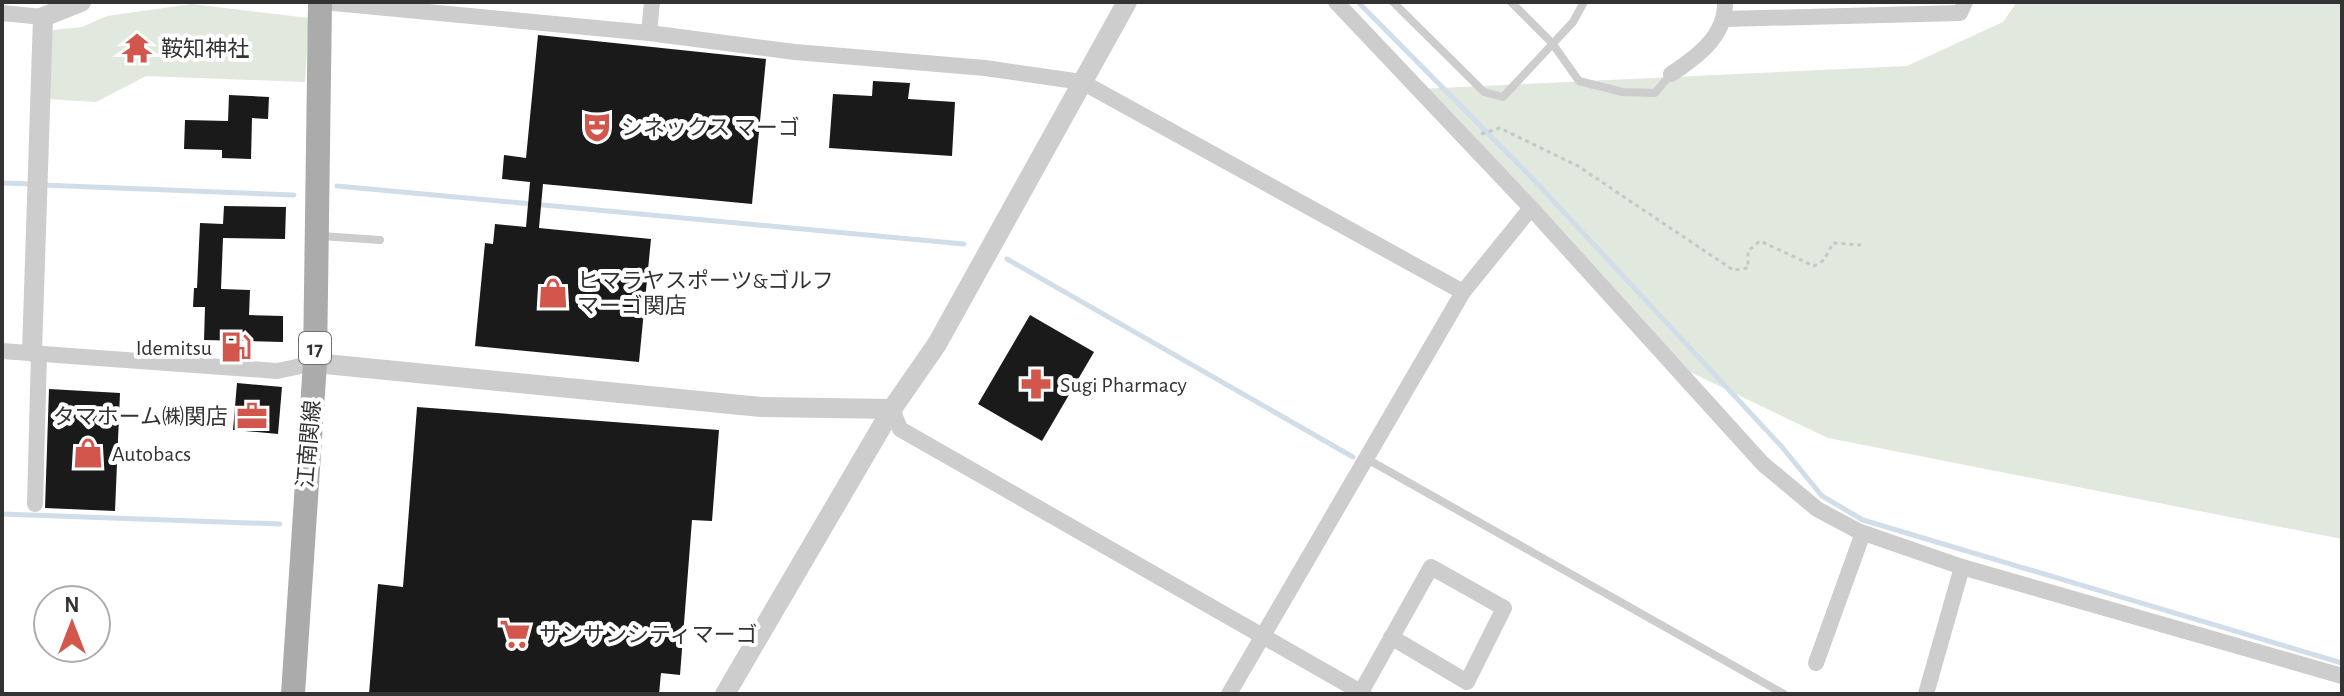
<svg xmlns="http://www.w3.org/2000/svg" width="2344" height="696" viewBox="0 0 2344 696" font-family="'Alegreya Sans','Noto Sans JP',sans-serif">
<rect width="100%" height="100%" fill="#fff"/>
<g fill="#e1e8dd">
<path d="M2017 2H2342V539L1828 438 1673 364 1418 89 1907 66 2003 22Z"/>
<path d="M192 4 309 18 305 82 146 76 96 102 47 99 52 30 82 27 107 16Z"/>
</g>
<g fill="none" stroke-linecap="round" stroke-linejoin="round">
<g stroke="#d2ddea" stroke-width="5">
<path d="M1358 2 1533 179 1782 447 1822 496 1863 520 2342 663"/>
<path d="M2 183 33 184"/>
<path d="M43 185 294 195"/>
<path d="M337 186 964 244"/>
<path d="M1007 259 1353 457"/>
<path d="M2 514 280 524"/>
</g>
</g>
<g fill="#1a1a1a">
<path d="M538 35 766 59 752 204 543 184 539 228 651 239 639 362 475 346 485 243 493 244 495 224 526 227 530 182 502 179 504 155 526 158Z"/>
<path d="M873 81 910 83 908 99 955 102 952 156 829 148 833 94 872 96Z"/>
<path d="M229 95 269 97 268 119 252 118 251 159 222 158V150L184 149 185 120 228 121Z"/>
<path d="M224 206 286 207 285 239 223 238 221 289 250 290 249 315 283 316V342L204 340 205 307H193L194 288H197L200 223 223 224Z"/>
<path d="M1030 315 1094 352 1042 441 978 404Z"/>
<path d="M237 383 282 387 278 434 233 430Z"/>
<path d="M49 389 120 393 115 511 45 508Z"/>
<path d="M417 407 719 430 712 521 692 520 680 675 661 673 659 694H369L378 584 403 587Z"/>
</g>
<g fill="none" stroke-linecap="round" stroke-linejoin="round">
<path stroke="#c7c7c7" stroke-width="3" stroke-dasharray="4 4" stroke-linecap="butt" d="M1481 134 1500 128 1578 166 1733 270 1748 268V251L1760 241 1814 266 1824 260 1833 243 1861 245"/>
<g stroke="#cdcdcd" stroke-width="8">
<path d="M1393 2 1484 92 1503 97 1573 22 1584 2"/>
<path d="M1511 2 1552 43 1579 81 1622 92 1655 93 1671 74"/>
<path d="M321 236 380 240"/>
<path d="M1367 459 1784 694"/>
</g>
<g stroke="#cdcdcd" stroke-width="16">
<path d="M323 2 649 33 795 52 985 68 1082 82 1463 292"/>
<path d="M1336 2 1531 208 1763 464 1817 509 1858 531 1962 567 2342 676"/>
<path d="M2 13 43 17"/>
<path d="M1725 19 1960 13 1965 2"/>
<path d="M649 33 652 2"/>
<path d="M1671 74C1697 57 1726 36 1725 2"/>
<path d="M2 351 277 371 315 363"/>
<path d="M892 409 900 429 1364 694"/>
<path d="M35 504 39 354"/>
<path d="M1816 663 1863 533"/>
<path d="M1361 692 1431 567 1504 608 1467 682 1391 637"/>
<path d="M1229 694 1463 292 1531 208"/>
<path d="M1926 694 1962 567"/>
</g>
<g stroke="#cdcdcd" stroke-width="20">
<path d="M32 352 43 17 81 2"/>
<path d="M315 363 761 407 892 409"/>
<path d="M725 694 892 409 937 344 1127 2"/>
</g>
<path stroke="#ababab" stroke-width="24" d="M293 694 315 363 320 2"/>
</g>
<defs>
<g id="temple-bare" transform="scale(2.4)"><path d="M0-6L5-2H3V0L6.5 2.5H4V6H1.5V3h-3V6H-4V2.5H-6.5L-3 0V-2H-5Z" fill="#d2564c" stroke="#fff" stroke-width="2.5" paint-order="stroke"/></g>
<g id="theatre-bare" transform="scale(2.4)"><path d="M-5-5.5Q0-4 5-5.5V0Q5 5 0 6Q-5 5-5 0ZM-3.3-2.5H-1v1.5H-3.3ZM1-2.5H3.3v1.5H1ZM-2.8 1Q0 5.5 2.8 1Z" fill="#d2564c" stroke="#fff" stroke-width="2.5" paint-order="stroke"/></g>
<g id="shop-bare" transform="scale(2.4)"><path d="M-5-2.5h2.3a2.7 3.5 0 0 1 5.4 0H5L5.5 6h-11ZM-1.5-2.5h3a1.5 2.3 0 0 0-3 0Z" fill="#d2564c" stroke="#fff" stroke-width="2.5" paint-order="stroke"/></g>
<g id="fuel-bare" transform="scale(2.4)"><path d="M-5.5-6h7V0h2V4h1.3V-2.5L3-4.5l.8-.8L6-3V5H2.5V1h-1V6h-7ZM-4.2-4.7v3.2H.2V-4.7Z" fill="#d2564c" stroke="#fff" stroke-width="2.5" paint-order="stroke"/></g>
<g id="pharmacy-bare" transform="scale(2.4)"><path d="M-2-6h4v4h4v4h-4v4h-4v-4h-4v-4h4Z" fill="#d2564c" stroke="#fff" stroke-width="2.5" paint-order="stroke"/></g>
<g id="office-bare" transform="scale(2.4)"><path d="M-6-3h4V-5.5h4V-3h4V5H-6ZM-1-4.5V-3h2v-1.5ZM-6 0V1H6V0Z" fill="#d2564c" stroke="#fff" stroke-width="2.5" paint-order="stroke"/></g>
<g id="supermarket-bare" transform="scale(2.4)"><path d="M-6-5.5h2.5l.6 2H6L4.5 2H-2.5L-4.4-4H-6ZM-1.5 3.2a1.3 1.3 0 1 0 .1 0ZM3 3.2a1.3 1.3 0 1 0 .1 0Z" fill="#d2564c" stroke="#fff" stroke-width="2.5" paint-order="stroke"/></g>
</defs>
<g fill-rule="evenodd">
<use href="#temple-bare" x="137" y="48"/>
<use href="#theatre-bare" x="597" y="127"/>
<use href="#shop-bare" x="553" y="293"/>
<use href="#fuel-bare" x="236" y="347"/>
<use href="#pharmacy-bare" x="1036" y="384"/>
<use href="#office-bare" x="252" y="416"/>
<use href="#shop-bare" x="88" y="453"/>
<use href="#supermarket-bare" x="515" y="634"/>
</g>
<g text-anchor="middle" stroke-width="8" stroke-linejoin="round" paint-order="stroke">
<rect fill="#fff" stroke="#707070" stroke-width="2" x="299" y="332" width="32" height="32" rx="6"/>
<g font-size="20" font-weight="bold" fill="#333">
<text x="315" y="355">17</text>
</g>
<g font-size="22" fill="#333" stroke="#fff" text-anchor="start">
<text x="161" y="56">鞍知神社</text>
<text x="621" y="135">シネックス マーゴ</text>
<text x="577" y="288">ヒマラヤスポーツ&amp;ゴルフ<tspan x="577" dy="25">マーゴ関店</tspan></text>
<text x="212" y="355" text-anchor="end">Idemitsu</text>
<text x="1060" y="392">Sugi Pharmacy</text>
<text x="228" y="424" text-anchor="end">タマホーム㈱関店</text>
<text x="112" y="461">Autobacs</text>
<text x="539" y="642">サンサンシティマーゴ</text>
</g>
<g font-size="22" fill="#333" stroke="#fff">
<text transform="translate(308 444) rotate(-85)" y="8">江南関線</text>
</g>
</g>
<rect width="2344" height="696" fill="none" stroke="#333333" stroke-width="8"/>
<g transform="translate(72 624)"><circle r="38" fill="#ffffff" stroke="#adadad" stroke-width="2"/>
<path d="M0-6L14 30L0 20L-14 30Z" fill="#d2564c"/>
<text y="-12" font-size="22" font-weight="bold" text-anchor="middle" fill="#333333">N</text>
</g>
</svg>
